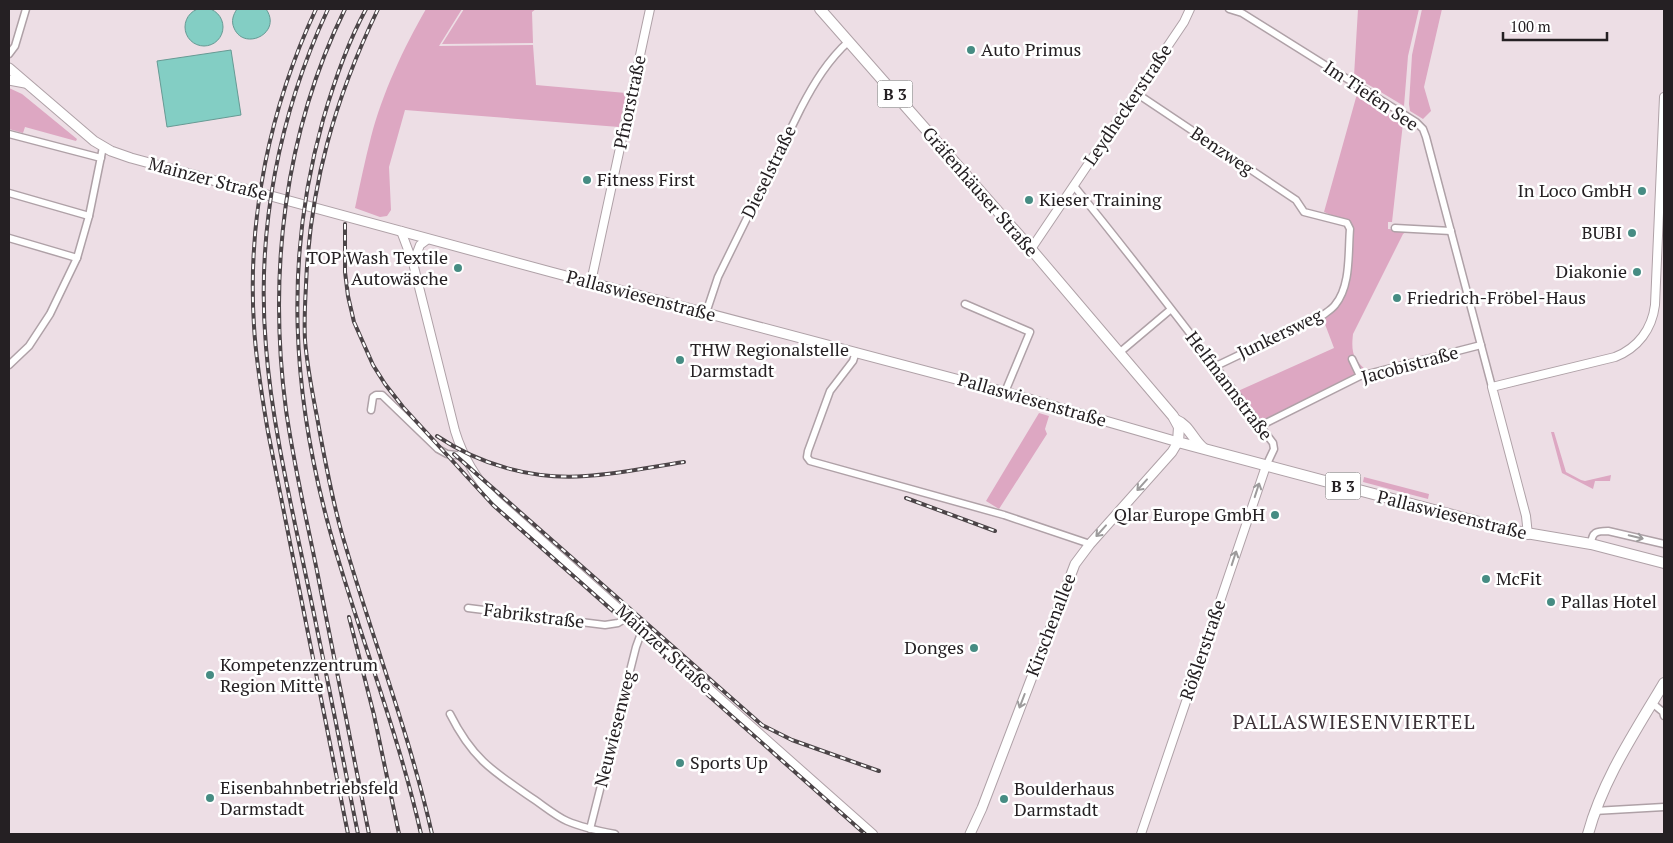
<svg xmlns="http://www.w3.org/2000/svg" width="1673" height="843" viewBox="0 0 1673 843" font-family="'PT Serif',serif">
<rect width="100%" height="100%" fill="#eddee5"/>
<g fill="#dda7c2">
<path d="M426 9H462L439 46 533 45 536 85 626 93 619 127 405 110 389 167 391 210 387 216 380 217 355 208C360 184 365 160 371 137 382 94 404 47 426 9Z"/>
<path d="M464 9H536L532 12 533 43 442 44Z"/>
<path d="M1358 9H1419L1408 56 1404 106 1354 76Z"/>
<path d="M1422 9H1442L1424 87 1431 111 1423 119 1410 111 1409 104 1412 55Z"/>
<path d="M9 88 22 94 77 139 76 141 25 127 23 133 9 129Z"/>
<path d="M1357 94 1403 123 1392 222H1388V229L1409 230 1403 234 1353 334C1351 353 1353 359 1367 371L1262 422 1238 391 1334 348 1323 319C1332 313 1342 304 1345 293 1351 275 1349 243 1350 223L1324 212Z"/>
<path d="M1039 413 1049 416 1045 429 1047 434 999 509 986 501Z"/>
<path d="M1551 432H1554L1566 472 1581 480 1585 481 1611 475 1610 481H1595L1593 489 1562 473Z"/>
<path d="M1364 477 1429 494 1428 499 1363 482Z"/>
</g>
<g fill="#83cec4" stroke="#679a94">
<circle cx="204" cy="27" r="19"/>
<path d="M237 9H266C283 33 244 52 234 28 231 21 233 15 237 9Z"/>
<path d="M231 50 241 115 167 127 157 61Z"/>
</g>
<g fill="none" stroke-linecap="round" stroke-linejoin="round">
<g stroke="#afa1a7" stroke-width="9">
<g id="minor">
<path d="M1229 9 1242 13 1416 122 1423 129 1426 137 1492 387"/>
<path d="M9 54 15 46 26 9"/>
<path d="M1136 93 1296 200 1304 212 1347 223 1350 229C1348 253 1351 286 1335 305 1332 309 1327 312 1323 315L1216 366"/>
<path d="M9 134 101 158"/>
<path d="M1074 186C1142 270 1208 356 1273 443L1274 449 1266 466"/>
<path d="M9 193 89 216"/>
<path d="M1395 228 1451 231"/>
<path d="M9 238 77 258"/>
<path d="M965 304 1030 332 1005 392"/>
<path d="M706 313 718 277 801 108C814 83 828 60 849 41"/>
<path d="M856 352 853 361 830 391 808 451 807 457 810 461 1004 515 1090 544"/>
<path d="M1119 353 1170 310"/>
<path d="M1352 359 1360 376"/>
<path d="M9 365 29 346 50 314 77 258 89 216 103 147"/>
<path d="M371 410 373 397 376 395H382L438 449 447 454 464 456"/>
<path d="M1260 426 1360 376 1481 345"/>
<path d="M1591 544C1592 532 1596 531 1608 531L1664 544"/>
<path d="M468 608 605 625 618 623 628 617"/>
<path d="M1652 703 1663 712 1664 716"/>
<path d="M450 714C473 760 494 772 535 800 545 807 556 816 567 821 583 828 599 831 615 834"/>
<path d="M1594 811 1664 807"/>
<path d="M590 829 636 647 640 636 644 631"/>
</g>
</g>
<g stroke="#afa1a7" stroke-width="10">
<g id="tertiary">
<path d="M401 231 413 263 455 431C463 457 476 479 495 499L873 834"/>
<path d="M1031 249 1184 22 1190 9"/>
<path d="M413 263 420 245 428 239"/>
<path d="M591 282 650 9"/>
<path d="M1528 535 1526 516 1492 387 1615 357C1638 348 1652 329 1655 305L1664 97"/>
<path d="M1141 834 1266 466"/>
</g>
</g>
<g stroke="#afa1a7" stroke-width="11">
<g id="secondary">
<path d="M9 68 94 141 111 151 131 158 551 272 1005 392 1178 442 1172 452 1090 544 1075 564 982 808 970 834"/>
<path d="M9 80 25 83"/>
</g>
</g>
<g stroke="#afa1a7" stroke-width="12">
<g id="primary">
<path d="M820 9 1031 249 1173 416 1179 427 1178 442 1509 530 1591 544 1664 563"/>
<path d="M1176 420C1189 425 1193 440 1203 448"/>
<path d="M1588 834C1603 779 1635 732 1664 683"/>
</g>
</g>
<use href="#minor" stroke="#fff" stroke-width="6"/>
<use href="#tertiary" stroke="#fff" stroke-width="8"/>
<use href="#secondary" stroke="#fff" stroke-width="9"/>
<use href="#primary" stroke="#fff" stroke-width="10"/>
<g stroke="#4c4548" stroke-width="4">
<g id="rail">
<path d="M316 9C270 107 247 217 254 326 256 362 262 397 268 432L348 834"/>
<path d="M328 9C279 114 256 230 266 347 272 424 291 504 307 581 325 665 341 750 358 834"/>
<path d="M345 9C284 133 268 273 286 410 294 466 307 521 318 576 335 662 352 748 369 834"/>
<path d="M366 9C347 44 334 82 323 120 284 259 292 393 330 531 358 632 398 731 421 834"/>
<path d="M378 9C335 99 310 184 306 285 305 303 304 322 305 340 307 366 312 391 317 417 324 456 331 495 342 534 371 635 409 732 432 834"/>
<path d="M345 224V272L348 296 354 322 373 365 385 384 403 407 493 505 865 834"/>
<path d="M437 436C480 465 533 480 586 476 619 474 651 467 684 462"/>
<path d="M454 454 762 725 792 740 879 771"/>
<path d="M906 498 995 531"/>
<path d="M349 617 374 715 399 834"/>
</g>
</g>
<use href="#rail" stroke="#fff" stroke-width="2" stroke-dasharray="5.5" stroke-linecap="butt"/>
</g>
<defs><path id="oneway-shaft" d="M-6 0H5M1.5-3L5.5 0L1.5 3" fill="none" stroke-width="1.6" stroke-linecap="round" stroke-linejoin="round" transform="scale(1.25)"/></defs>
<g stroke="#9d9b9c">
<use href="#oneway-shaft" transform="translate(1142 485) rotate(132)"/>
<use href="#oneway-shaft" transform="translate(1257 490) rotate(-72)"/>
<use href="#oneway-shaft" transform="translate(1101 531) rotate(132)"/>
<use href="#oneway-shaft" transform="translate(1636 537) rotate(13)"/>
<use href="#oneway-shaft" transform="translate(1234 558) rotate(-72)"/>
<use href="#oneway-shaft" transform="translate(1022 701) rotate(111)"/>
</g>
<g fill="#468c83" stroke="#fff" stroke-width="2">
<circle cx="971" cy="50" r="5"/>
<circle cx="587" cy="180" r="5"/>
<circle cx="1642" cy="191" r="5"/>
<circle cx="1029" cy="200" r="5"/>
<circle cx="1632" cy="233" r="5"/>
<circle cx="458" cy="268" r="5"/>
<circle cx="1637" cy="272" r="5"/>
<circle cx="1397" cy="298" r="5"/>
<circle cx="680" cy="360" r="5"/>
<circle cx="1275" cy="515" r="5"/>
<circle cx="1486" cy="579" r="5"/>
<circle cx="1551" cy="602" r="5"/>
<circle cx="974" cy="648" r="5"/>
<circle cx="210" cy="675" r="5"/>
<circle cx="680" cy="763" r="5"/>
<circle cx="210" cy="798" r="5"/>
<circle cx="1004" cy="799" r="5"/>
</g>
<g text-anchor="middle" stroke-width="5" stroke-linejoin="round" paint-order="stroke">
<g fill="#fff" stroke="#666365" stroke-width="1">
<rect x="877.5" y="80.5" width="35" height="27" rx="4"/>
<rect x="1325.5" y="472.5" width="35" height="27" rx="4"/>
</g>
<g font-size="16" font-weight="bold" fill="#252023">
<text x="895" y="100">B 3</text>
<text x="1343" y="492">B 3</text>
</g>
<g font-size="18" fill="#252023" stroke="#fff" text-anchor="start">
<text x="981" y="56">Auto Primus</text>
<text x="597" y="186">Fitness First</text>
<text x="1632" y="197" text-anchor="end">In Loco GmbH</text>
<text x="1039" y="206">Kieser Training</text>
<text x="1622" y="239" text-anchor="end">BUBI</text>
<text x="448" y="264" text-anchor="end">TOP Wash Textile<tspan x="448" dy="21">Autowäsche</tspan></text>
<text x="1627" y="278" text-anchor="end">Diakonie</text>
<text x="1407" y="304">Friedrich-Fröbel-Haus</text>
<text x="690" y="356">THW Regionalstelle<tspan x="690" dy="21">Darmstadt</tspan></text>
<text x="1265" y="521" text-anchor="end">Qlar Europe GmbH</text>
<text x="1496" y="585">McFit</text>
<text x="1561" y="608">Pallas Hotel</text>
<text x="964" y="654" text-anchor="end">Donges</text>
<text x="220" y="671">Kompetenzzentrum<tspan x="220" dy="21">Region Mitte</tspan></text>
<text x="690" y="769">Sports Up</text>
<text x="220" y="794">Eisenbahnbetriebsfeld<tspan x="220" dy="21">Darmstadt</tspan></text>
<text x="1014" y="795">Boulderhaus<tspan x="1014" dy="21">Darmstadt</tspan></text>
</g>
<g font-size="18" fill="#252023" stroke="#fff">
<text transform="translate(1371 96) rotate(34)" y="6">Im Tiefen See</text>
<text transform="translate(630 102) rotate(-78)" y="6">Pfnorstraße</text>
<text transform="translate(1128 105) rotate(-56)" y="6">Leydheckerstraße</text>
<text transform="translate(1222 151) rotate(34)" y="6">Benzweg</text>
<text transform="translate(769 172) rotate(-64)" y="6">Dieselstraße</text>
<text transform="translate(208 179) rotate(15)" y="6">Mainzer Straße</text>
<text transform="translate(980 192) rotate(49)" y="6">Gräfenhäuser Straße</text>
<text transform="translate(641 296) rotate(15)" y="6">Pallaswiesenstraße</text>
<text transform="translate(1280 334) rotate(-26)" y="6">Junkersweg</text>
<text transform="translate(1410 365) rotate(-15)" y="6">Jacobistraße</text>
<text transform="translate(1229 386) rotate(53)" y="6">Helfmannstraße</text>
<text transform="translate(1032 400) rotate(16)" y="6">Pallaswiesenstraße</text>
<text transform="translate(1452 515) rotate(14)" y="6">Pallaswiesenstraße</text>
<text transform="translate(534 616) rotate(7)" y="6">Fabrikstraße</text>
<text transform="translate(1051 625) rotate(-69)" y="6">Kirschenallee</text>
<text transform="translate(664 649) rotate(42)" y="6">Mainzer Straße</text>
<text transform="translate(1203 650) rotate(-71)" y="6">Rößlerstraße</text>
<text transform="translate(615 729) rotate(-76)" y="6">Neuwiesenweg</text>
</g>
<g font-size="20" letter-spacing="1" fill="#3e3339" stroke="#fff">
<text x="1354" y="729">PALLASWIESENVIERTEL</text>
</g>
</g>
<rect width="1673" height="843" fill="none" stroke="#252023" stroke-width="20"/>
<path d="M1503 32v8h104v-8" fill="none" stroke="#252023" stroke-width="2.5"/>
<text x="1510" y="32" font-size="15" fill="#252023" stroke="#ffffff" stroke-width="4" paint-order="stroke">100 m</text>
</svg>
